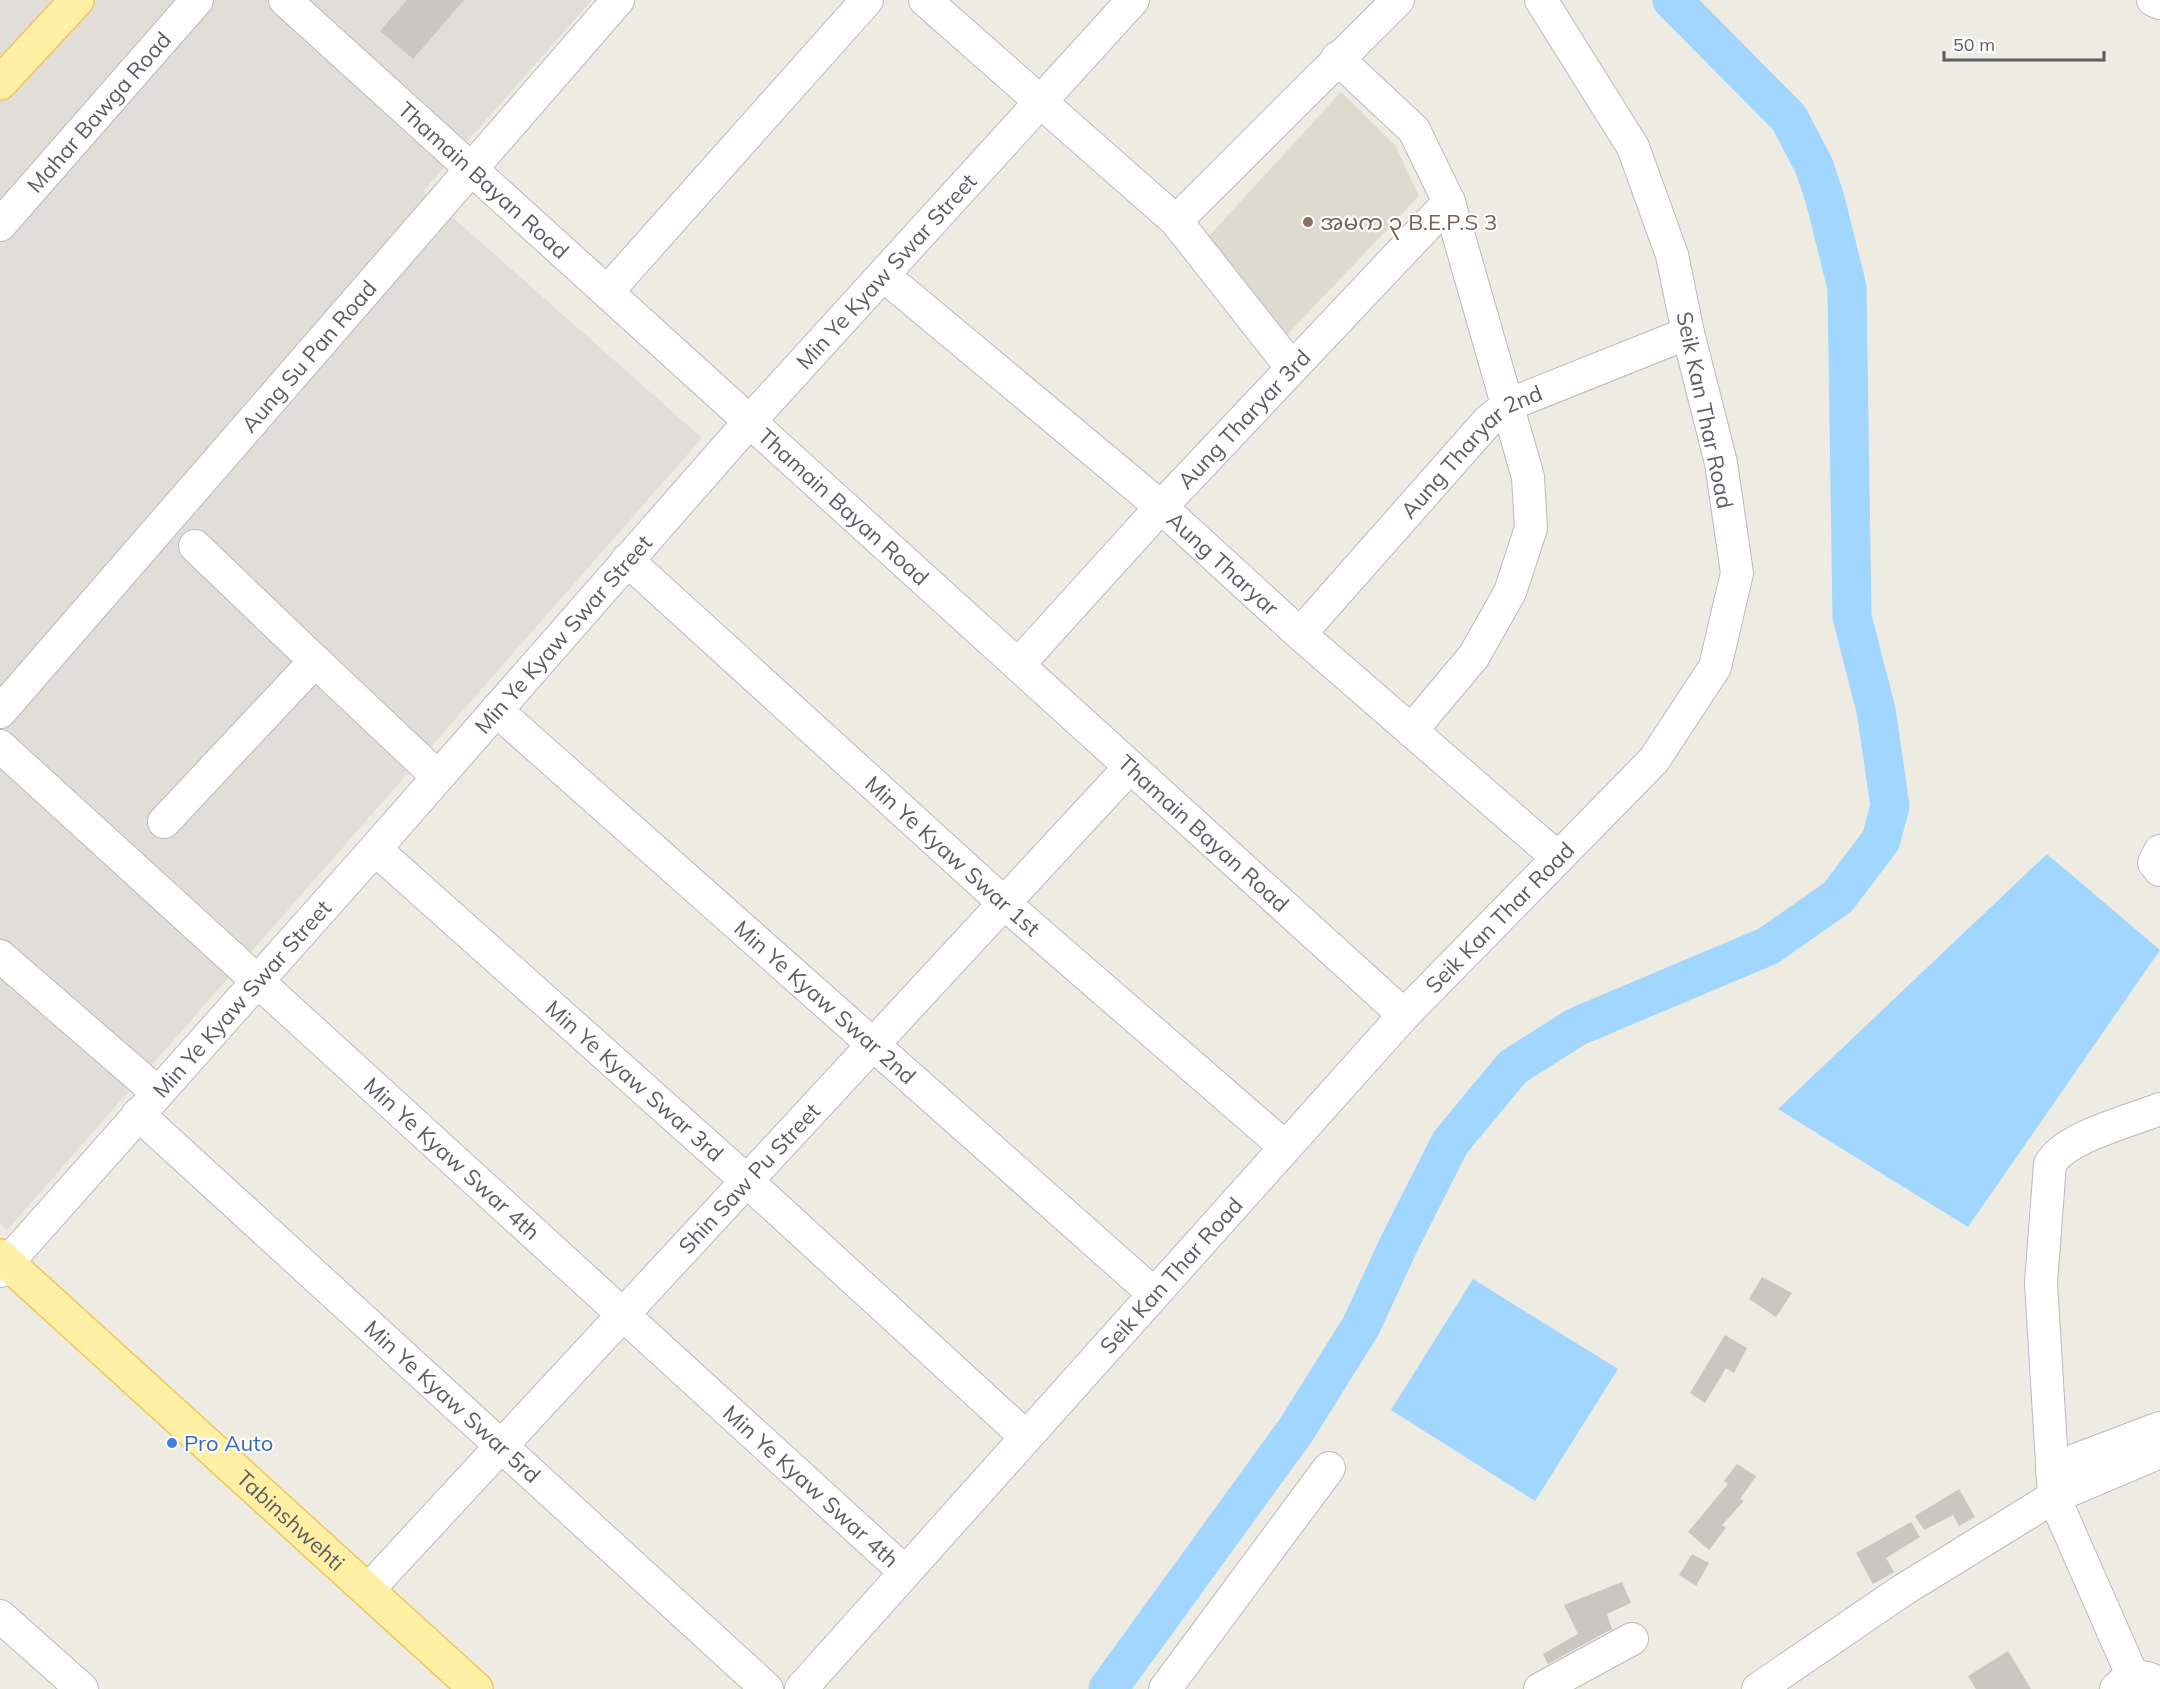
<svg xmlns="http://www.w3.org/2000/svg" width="2160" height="1689" viewBox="0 0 2160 1689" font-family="Mulish,'Noto Sans Myanmar',sans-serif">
<rect width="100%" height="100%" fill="#edebe2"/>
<path fill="#e1deda" d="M0 0H592L423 191 702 438 7 1230 0 1224Z"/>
<path fill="#dddad0" d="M1341 92 1395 145 1419 196 1283 339 1199 247Z"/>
<g fill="#a0d6ff">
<path d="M2047 854 2160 950 1968 1227 1778 1109Z"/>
<path d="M1473 1279 1618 1369 1535 1501 1391 1410Z"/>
</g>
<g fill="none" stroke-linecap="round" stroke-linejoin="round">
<path stroke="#a0d6ff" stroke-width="39" d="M1108 1689 1296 1430 1361 1326 1398 1246 1450 1143 1513 1067 1576 1027 1768 946 1838 897 1881 840 1890 806 1876 710 1852 617 1847 287 1825 199 1814 166 1789 118 1672 0"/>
</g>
<g fill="#cac7c1">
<path d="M407 0H464L413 59 380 31Z"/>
<path d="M1762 1277 1792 1293 1776 1317 1749 1299Z"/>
<path d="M1725 1335 1747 1348 1734 1373 1726 1368 1705 1403 1690 1393Z"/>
<path d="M1737 1464 1756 1476 1740 1499 1744 1501 1722 1525 1726 1528 1709 1550 1688 1532 1728 1484 1724 1481Z"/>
<path d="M1959 1489 1975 1517 1959 1526 1953 1515 1924 1530 1915 1516Z"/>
<path d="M1911 1522 1920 1537 1886 1558 1894 1572 1873 1584 1856 1553Z"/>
<path d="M1692 1554 1709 1563 1696 1586 1679 1575Z"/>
<path d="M1622 1582 1631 1603 1607 1614 1612 1629 1548 1664 1543 1654 1578 1634 1564 1605Z"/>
<path d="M2008 1651 2031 1689H1976L1968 1676Z"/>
</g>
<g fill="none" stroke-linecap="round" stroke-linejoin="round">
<g stroke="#b7babf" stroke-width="34">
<g id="minor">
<path id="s1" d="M285 0 1404 1015"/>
<path d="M925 0 1176 221 1292 368"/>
<path d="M2153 0 2160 3"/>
<path d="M1337 58 1414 130 1449 202 1528 477 1531 528 1510 592 1474 656 1411 731"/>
<path d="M1176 221 1398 0"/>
<path id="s2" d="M0 225 197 0"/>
<path id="s3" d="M883 275 1161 507 1300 634 1558 858"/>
<path d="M607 292 867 0"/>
<path d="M195 546 315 661"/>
<path id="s4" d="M627 560 1004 903 1284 1146"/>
<path id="s5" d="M1300 634 1488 421 1508 405 1688 333"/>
<path id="s6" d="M1018 665 1161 507 1449 202"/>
<path id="s7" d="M496 710 1153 1293"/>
<path id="s8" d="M0 712 618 0"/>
<path id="s9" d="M0 746 905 1572"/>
<path d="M164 822 315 661 438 777"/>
<path id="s10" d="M375 849 748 1182 1026 1437"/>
<path d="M2160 851 2154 863 2160 870"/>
<path d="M0 956 158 1093"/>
<path id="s11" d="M138 1114 767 1689"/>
<path id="s12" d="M0 1271 375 849 750 421 1133 0"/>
<path d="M2052 1469 2160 1428"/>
<path id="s13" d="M368 1590 1130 767"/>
<path d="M0 1616 82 1689"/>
<path d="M2133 1677 2054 1497 2041 1283 2050 1164C2065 1137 2130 1121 2160 1109"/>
<path id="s14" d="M801 1689 1404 1015 1654 760 1715 667 1737 573 1721 463 1688 333 1672 255 1633 147 1541 0"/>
<path d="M1165 1689 1329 1468"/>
<path d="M1540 1689 1632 1639"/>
<path d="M1758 1689 1903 1590 2054 1497 2160 1452"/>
<path d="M2116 1689C2129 1675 2144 1673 2160 1685"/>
</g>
</g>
<g stroke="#f1c657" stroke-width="36">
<g id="major">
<path d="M0 83 77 0"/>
<path id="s15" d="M0 1256 476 1689"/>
</g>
</g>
<use href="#minor" stroke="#fff" stroke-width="32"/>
<use href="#major" stroke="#fff0a5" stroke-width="33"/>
</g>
<circle fill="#8d6e63" stroke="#fff" stroke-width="2" cx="1308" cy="222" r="6"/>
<circle fill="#3f7fe0" stroke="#fff" stroke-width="2" cx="172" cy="1443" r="6"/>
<g text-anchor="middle" stroke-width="4.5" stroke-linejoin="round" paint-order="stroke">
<g font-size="22" fill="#5a5e63" stroke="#fff">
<text dy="8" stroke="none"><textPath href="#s2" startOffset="150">Mahar Bawga Road</textPath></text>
<text dy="8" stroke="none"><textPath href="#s1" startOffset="268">Thamain Bayan Road</textPath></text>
<text dy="8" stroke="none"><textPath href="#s12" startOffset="1336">Min Ye Kyaw Swar Street</textPath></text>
<text dy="8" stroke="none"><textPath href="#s8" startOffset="471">Aung Su Pan Road</textPath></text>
<text transform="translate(1705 410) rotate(78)" y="8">Seik Kan Thar Road</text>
<text dy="8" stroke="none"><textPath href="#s6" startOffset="334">Aung Tharyar 3rd</textPath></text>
<text dy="8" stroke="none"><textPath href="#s5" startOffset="252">Aung Tharyar 2nd</textPath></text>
<text dy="8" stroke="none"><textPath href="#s1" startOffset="754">Thamain Bayan Road</textPath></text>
<text dy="8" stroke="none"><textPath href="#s3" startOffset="446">Aung Tharyar</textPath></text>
<text dy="8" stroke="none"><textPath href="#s12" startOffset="850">Min Ye Kyaw Swar Street</textPath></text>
<text dy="8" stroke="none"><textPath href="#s1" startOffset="1240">Thamain Bayan Road</textPath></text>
<text dy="8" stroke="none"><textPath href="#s4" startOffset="440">Min Ye Kyaw Swar 1st</textPath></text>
<text dy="8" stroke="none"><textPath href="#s14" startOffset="1041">Seik Kan Thar Road</textPath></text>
<text dy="8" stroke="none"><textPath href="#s12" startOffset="364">Min Ye Kyaw Swar Street</textPath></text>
<text dy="8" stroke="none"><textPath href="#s7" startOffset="440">Min Ye Kyaw Swar 2nd</textPath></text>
<text dy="8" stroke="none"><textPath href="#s10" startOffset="348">Min Ye Kyaw Swar 3rd</textPath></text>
<text dy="8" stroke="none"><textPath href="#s9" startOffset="612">Min Ye Kyaw Swar 4th</textPath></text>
<text dy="8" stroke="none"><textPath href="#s13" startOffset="561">Shin Saw Pu Street</textPath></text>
<text dy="8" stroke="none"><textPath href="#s14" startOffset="555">Seik Kan Thar Road</textPath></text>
<text dy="8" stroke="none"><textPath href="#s11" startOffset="426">Min Ye Kyaw Swar 5rd</textPath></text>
<text dy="8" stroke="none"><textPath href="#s9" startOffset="1098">Min Ye Kyaw Swar 4th</textPath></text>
<text dy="8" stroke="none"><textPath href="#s15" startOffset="393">Tabinshwehti</textPath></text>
</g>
<g font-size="22" fill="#785e54" stroke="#fff" text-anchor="start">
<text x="1320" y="230">အမက ၃ B.E.P.S 3</text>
</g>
<g font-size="22" fill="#366cbe" stroke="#fff" text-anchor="start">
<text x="184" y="1451">Pro Auto</text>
</g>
</g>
<path d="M1944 51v9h160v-9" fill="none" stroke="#5a5e63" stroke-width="3"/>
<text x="1953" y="51" font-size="18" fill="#5a5e63" stroke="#ffffff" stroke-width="4.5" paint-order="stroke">50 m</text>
</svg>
